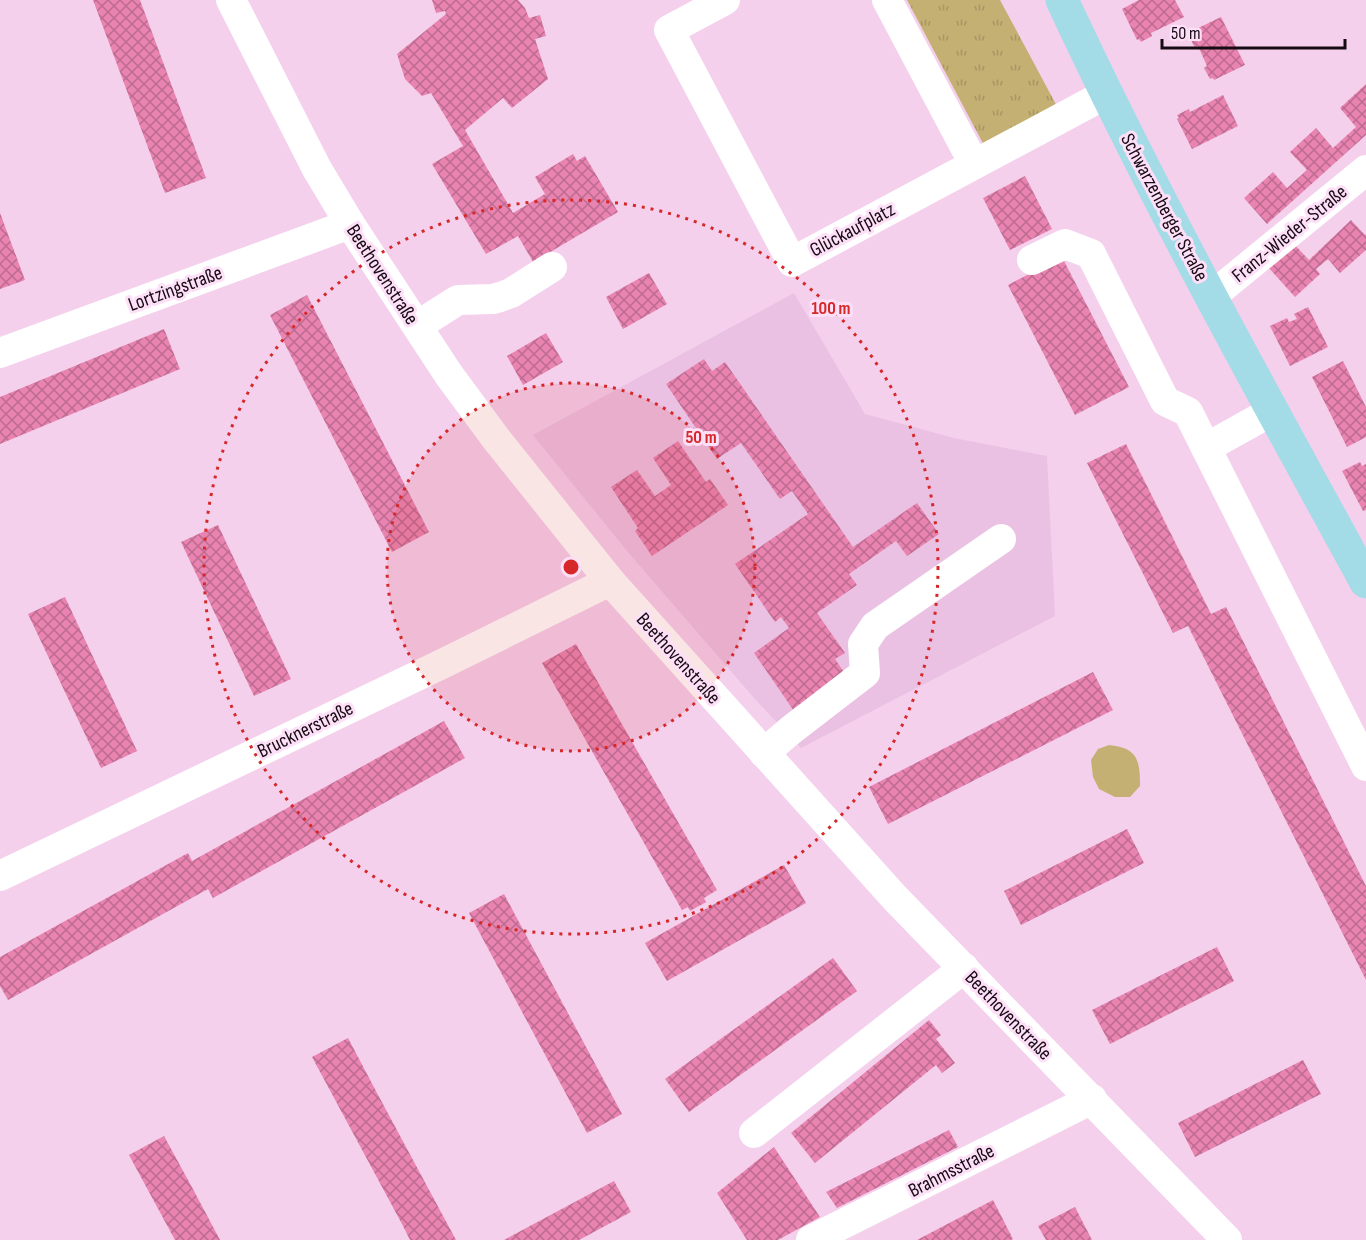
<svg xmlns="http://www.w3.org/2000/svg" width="1366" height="1240" viewBox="0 0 1366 1240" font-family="'Sofia Sans Condensed',sans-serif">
<defs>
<pattern id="grass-tufts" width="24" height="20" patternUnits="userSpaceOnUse" patternTransform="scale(1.5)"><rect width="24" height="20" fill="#c4b073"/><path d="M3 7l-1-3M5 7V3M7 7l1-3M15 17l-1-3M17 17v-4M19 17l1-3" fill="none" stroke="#a89663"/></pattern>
<pattern id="building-cross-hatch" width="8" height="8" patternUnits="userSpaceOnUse" patternTransform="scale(1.5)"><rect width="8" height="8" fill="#e984b1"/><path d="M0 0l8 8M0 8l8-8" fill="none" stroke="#bc6a8f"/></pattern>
</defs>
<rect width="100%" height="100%" fill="#f4d0ed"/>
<path fill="#ebc1e3" d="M794 293 865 414 954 438 1047 456 1055 616 801 748 754 698 627 551 533 435Z"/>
<path fill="url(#grass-tufts)" d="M907 0H1000L1059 110 986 149Z"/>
<path fill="#c4b073" d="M1109 745C1137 748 1140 759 1140 786L1130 797H1115L1099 789 1093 777 1091 760 1098 749Z"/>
<g fill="url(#building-cross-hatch)">
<path d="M93 0H140L206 178 165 193Z"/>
<path d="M432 0H518L525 8 529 18 540 15 546 36 535 39 548 79 512 108 503 98 465 130 513 213 545 194 535 177 573 154 577 161 585 156 618 212 540 258 539 272 518 236 486 254 432 164 463 146 431 93 422 96 405 79 397 54 446 14 445 11 436 13Z"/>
<path d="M1139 0H1175L1184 17 1151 33 1152 36 1141 42 1139 39 1137 40 1122 9Z"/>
<path d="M1221 17 1245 65 1214 80 1213 78 1210 79 1204 68 1207 66 1198 46 1195 48 1189 36 1192 35 1190 32Z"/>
<path d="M1366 84V135L1267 224 1244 198 1273 172 1287 188 1307 170 1290 152 1316 128 1333 148 1356 127 1340 108Z"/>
<path d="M1223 95 1238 126 1192 149 1177 119 1179 118 1177 115 1189 109 1190 112Z"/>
<path d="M1025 176 1052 229 1010 250 983 198Z"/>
<path d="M0 213 25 280 0 289Z"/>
<path d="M1351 220 1365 235 1366 234V250L1340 273 1328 259 1316 269 1320 274 1295 297 1268 267 1294 244 1309 260Z"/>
<path d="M1062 257 1129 387 1075 415 1008 285Z"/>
<path d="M649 273 667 304 623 329 606 297Z"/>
<path d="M307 295 429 532 392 552 270 315Z"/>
<path d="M1308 307 1328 347 1290 366 1270 326 1287 318 1289 322 1297 319 1294 314Z"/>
<path d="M164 329 180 369 0 444V397Z"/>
<path d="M546 333 563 362 523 385 507 356Z"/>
<path d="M704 359 712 371 725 362 853 547 917 503 939 534 907 556 896 541 849 574 857 585 817 613 845 653 835 659 846 675 794 711 754 653 789 628 781 617 775 622 735 564 808 514 792 491 780 499 741 443 717 459 666 384Z"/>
<path d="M1343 361 1366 407V437L1347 447 1312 377Z"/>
<path d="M678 441 706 482 710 479 728 505 652 556 635 531 638 528 611 487 637 470 655 496 671 485 653 458Z"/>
<path d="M1126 444 1211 614 1226 607 1366 886V980L1188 626 1173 633 1087 463Z"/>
<path d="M1360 462 1362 466 1366 464V510L1363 511 1342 471Z"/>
<path d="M218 525 291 679 254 696 181 542Z"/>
<path d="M65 597 137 751 101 768 28 614Z"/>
<path d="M576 644 717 890 704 898 706 902 690 911 688 907 682 910 542 663Z"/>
<path d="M1093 672 1113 710 888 824 869 787Z"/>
<path d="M444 721 465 758 213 898 208 889 8 1000 0 986V957L188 853 192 861Z"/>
<path d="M1127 829 1144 863 1021 925 1004 891Z"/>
<path d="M784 865 806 903 667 981 645 943Z"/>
<path d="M504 894 622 1114 587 1133 469 913Z"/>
<path d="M1217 947 1234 981 1110 1044 1092 1010Z"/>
<path d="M833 958 857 991 689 1112 665 1079Z"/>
<path d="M929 1020 941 1035 936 1039 955 1063 942 1073 936 1065 815 1163 791 1133Z"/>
<path d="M348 1038 377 1093 456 1240H410L402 1224 312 1057Z"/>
<path d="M1303 1060 1321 1094 1195 1157 1178 1123Z"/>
<path d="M949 1130 958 1147 920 1166 837 1208 826 1192Z"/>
<path d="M164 1136 194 1191 220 1240H175L129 1155Z"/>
<path d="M774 1147 820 1217 778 1240H747L717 1193Z"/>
<path d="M614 1181 631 1212 579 1240H504Z"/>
<path d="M993 1200 1013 1239 1011 1240H917Z"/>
<path d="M1075 1207 1092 1240H1046L1038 1226Z"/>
</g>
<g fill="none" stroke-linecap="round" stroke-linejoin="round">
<g stroke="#fff" stroke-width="30">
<path d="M231 0 317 169 350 224 449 375 497 440 610 581 895 898 1227 1240"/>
<path d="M725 0 669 30 792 262 1106 94"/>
<path d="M887 0 974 164"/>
<path d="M1032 260 1065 244 1091 254 1165 401 1188 412 1366 766"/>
<path d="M1212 296 1366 170"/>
<path d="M417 326 458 300 493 299 500 297 511 293 552 267"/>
<path d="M0 353 350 224"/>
<path d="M1206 448 1272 411"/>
<path d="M764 753 791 730 865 673 863 644 875 626 1001 539"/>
<path d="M0 876 442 664 610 581"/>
<path d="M754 1133 964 968"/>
<path d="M811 1240 1092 1099"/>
</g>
<path stroke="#a3dbe7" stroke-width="33" d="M1062 0C1154 198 1261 390 1366 582"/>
</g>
<circle cx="571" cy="567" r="184" fill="#d62828" fill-opacity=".12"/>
<g fill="none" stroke="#d62828" stroke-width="3" stroke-dasharray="3 6">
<circle cx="571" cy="567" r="184"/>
<circle cx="571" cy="567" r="367"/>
</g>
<g text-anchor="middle" stroke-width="6" stroke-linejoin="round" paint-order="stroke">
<g font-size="20" fill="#160a14" stroke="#fde0f7">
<text transform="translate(1165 207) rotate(62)" y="7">Schwarzenberger Straße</text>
<text transform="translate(852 229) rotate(-28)" y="7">Glückaufplatz</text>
<text transform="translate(1289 233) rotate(-39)" y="7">Franz-Wieder-Straße</text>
<text transform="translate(383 274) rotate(57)" y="7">Beethovenstraße</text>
<text transform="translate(175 288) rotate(-20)" y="7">Lortzingstraße</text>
<text transform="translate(679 658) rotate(48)" y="7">Beethovenstraße</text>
<text transform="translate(305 729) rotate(-26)" y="7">Brucknerstraße</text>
<text transform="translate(1009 1015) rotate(46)" y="7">Beethovenstraße</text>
<text transform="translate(951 1170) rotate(-27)" y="7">Brahmsstraße</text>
</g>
</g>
<circle cx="571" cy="567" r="9" fill="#d62828" stroke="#fde0f7" stroke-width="3"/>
<g font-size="18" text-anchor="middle" font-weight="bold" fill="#d62828" stroke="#fde0f7" stroke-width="6" stroke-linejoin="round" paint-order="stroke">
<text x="831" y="314">100 m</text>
<text x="701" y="443">50 m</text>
</g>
<path d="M1162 39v9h183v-9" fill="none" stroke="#160a14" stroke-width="3"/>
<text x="1171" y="39" font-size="18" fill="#160a14" stroke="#fde0f7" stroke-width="4.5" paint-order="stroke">50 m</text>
</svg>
